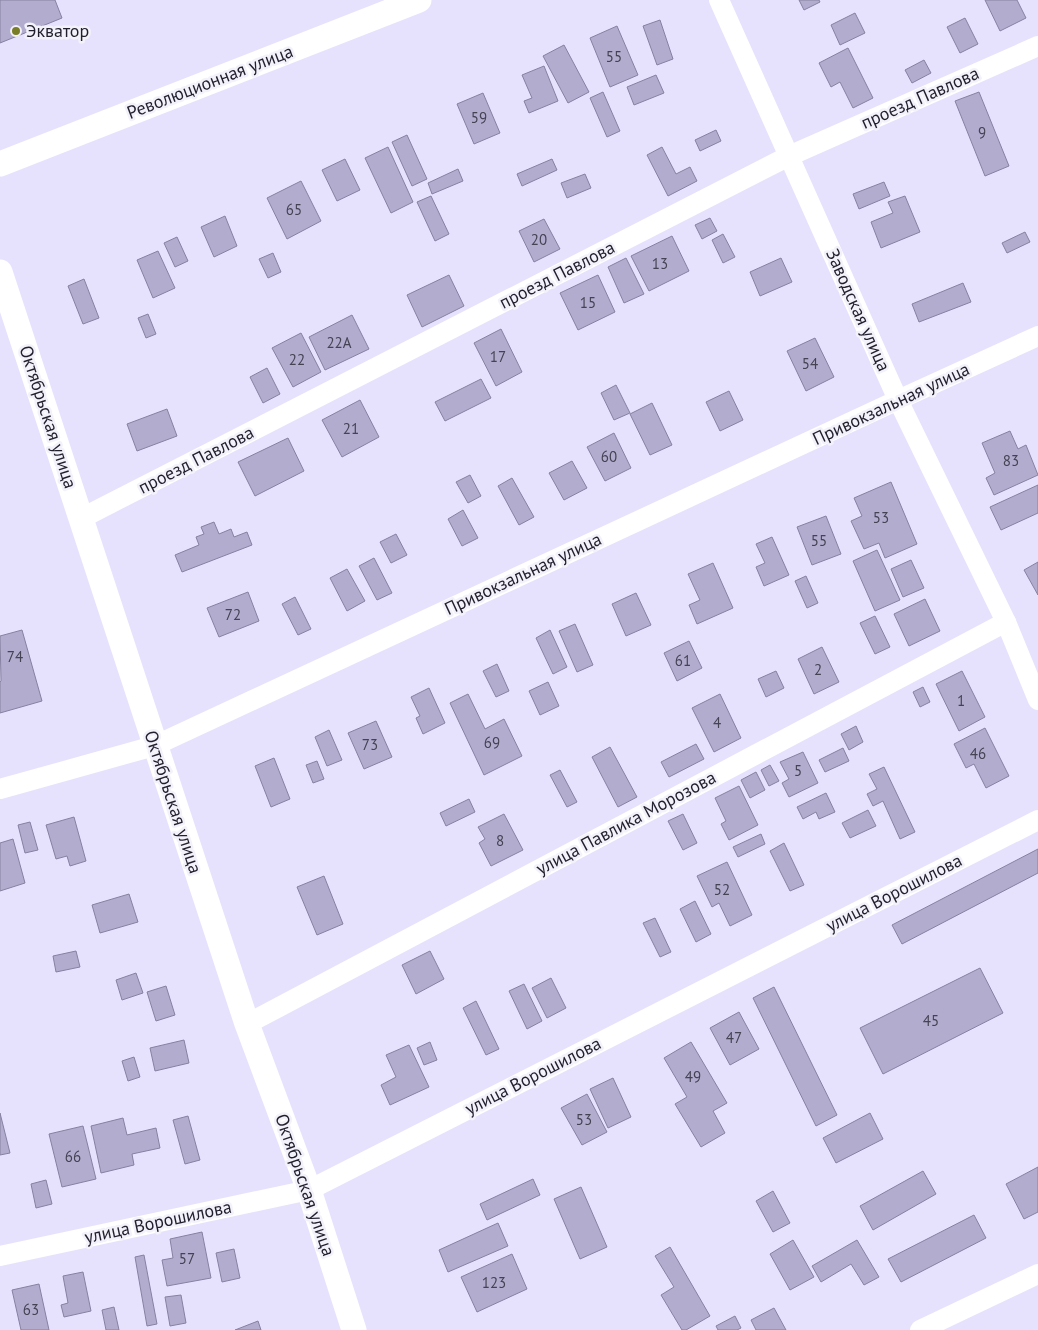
<svg xmlns="http://www.w3.org/2000/svg" width="1038" height="1330" viewBox="0 0 1038 1330" font-family="'PT Sans',sans-serif">
<rect width="100%" height="100%" fill="#e6e2fe"/>
<g fill="#b2adce" stroke="#8681a0">
<path d="M0 0H55L62 18 0 43Z"/>
<path d="M799 0H819L820 2 804 10Z"/>
<path d="M985 0H1017L1026 18 1000 31Z"/>
<path d="M855 13 865 33 840 45 831 25Z"/>
<path d="M965 18 978 44 960 53 947 27Z"/>
<path d="M660 20 673 59 657 65 643 26Z"/>
<path d="M617 26 638 75 610 87 590 38Z"/>
<path d="M564 45 589 92 568 103 543 56Z"/>
<path d="M848 48 873 98 853 108 840 82 831 87 819 63Z"/>
<path d="M924 60 931 73 912 83 905 70Z"/>
<path d="M544 66 558 101 529 113 524 101 532 98 522 75Z"/>
<path d="M656 75 664 93 634 105 627 87Z"/>
<path d="M603 92 620 131 607 137 590 98Z"/>
<path d="M979 92 1009 166 985 176 955 101Z"/>
<path d="M483 93 500 133 474 144 457 104Z"/>
<path d="M716 130 721 141 700 151 695 140Z"/>
<path d="M407 135 427 179 412 186 392 142Z"/>
<path d="M388 147 413 202 391 213 365 158Z"/>
<path d="M662 147 676 174 690 167 697 181 668 196 647 155Z"/>
<path d="M345 159 360 190 337 201 322 170Z"/>
<path d="M552 159 557 170 522 186 517 174Z"/>
<path d="M458 169 463 181 432 194 428 183Z"/>
<path d="M585 174 591 188 567 198 561 183Z"/>
<path d="M301 181 321 221 287 239 267 198Z"/>
<path d="M884 182 890 196 859 209 853 194Z"/>
<path d="M431 196 449 234 435 241 417 202Z"/>
<path d="M905 196 920 232 881 248 871 222 893 213 888 202Z"/>
<path d="M225 216 237 246 214 257 201 227Z"/>
<path d="M710 218 717 231 702 239 695 225Z"/>
<path d="M544 219 560 249 534 262 519 231Z"/>
<path d="M1025 232 1030 242 1007 253 1002 243Z"/>
<path d="M723 234 735 257 723 263 712 240Z"/>
<path d="M672 236 689 271 649 291 631 256Z"/>
<path d="M177 237 188 261 175 267 164 243Z"/>
<path d="M158 251 175 288 153 298 137 260Z"/>
<path d="M273 253 281 272 268 278 259 259Z"/>
<path d="M626 258 644 294 624 303 608 267Z"/>
<path d="M781 258 792 282 760 296 750 272Z"/>
<path d="M449 275 464 306 422 327 407 295Z"/>
<path d="M598 275 615 312 578 330 560 293Z"/>
<path d="M84 279 99 318 83 324 68 286Z"/>
<path d="M963 283 971 302 919 322 912 304Z"/>
<path d="M148 314 156 334 146 338 138 318Z"/>
<path d="M352 315 369 349 325 370 309 337Z"/>
<path d="M501 329 522 372 496 386 474 343Z"/>
<path d="M301 333 321 372 293 387 272 348Z"/>
<path d="M815 338 834 377 806 391 787 351Z"/>
<path d="M267 368 280 394 263 403 250 377Z"/>
<path d="M481 379 491 398 445 421 435 402Z"/>
<path d="M616 385 630 413 614 420 601 393Z"/>
<path d="M729 391 743 420 720 431 706 402Z"/>
<path d="M360 400 379 437 342 457 322 420Z"/>
<path d="M652 403 672 445 650 455 630 414Z"/>
<path d="M167 409 177 436 137 451 127 424Z"/>
<path d="M1010 431 1018 449 1026 445 1038 475 994 495 986 478 995 473 982 443Z"/>
<path d="M614 433 631 468 605 481 587 447Z"/>
<path d="M288 438 304 471 255 496 238 462Z"/>
<path d="M572 461 587 488 564 500 549 473Z"/>
<path d="M470 475 481 496 468 503 456 482Z"/>
<path d="M512 478 534 517 519 525 498 486Z"/>
<path d="M891 482 917 544 885 558 879 543 864 549 851 521 862 516 854 498Z"/>
<path d="M1038 485V513L1001 530 990 507Z"/>
<path d="M463 510 478 538 462 546 448 519Z"/>
<path d="M826 516 841 554 812 565 797 527Z"/>
<path d="M214 522 219 534 231 529 234 537 247 532 252 545 182 572 175 555 199 545 196 537 204 534 201 527Z"/>
<path d="M396 534 407 555 391 563 380 542Z"/>
<path d="M772 537 789 575 764 586 756 567 765 563 756 544Z"/>
<path d="M877 550 900 600 875 611 853 561Z"/>
<path d="M374 558 392 593 377 600 359 566Z"/>
<path d="M911 560 924 588 903 597 891 569Z"/>
<path d="M1038 562V595L1024 570Z"/>
<path d="M713 563 733 608 697 624 689 605 700 600 688 574Z"/>
<path d="M347 569 365 601 347 611 330 578Z"/>
<path d="M806 576 818 603 807 608 795 581Z"/>
<path d="M248 592 259 621 219 637 207 608Z"/>
<path d="M636 593 651 625 626 636 612 604Z"/>
<path d="M295 597 311 629 298 635 282 604Z"/>
<path d="M925 599 940 631 909 646 894 614Z"/>
<path d="M875 616 890 647 875 654 860 623Z"/>
<path d="M575 624 593 665 577 672 559 631Z"/>
<path d="M22 630 42 701 0 713V682L1 681 0 636Z"/>
<path d="M550 630 567 667 553 674 536 638Z"/>
<path d="M689 641 702 668 677 681 664 653Z"/>
<path d="M822 647 839 682 814 694 798 659Z"/>
<path d="M497 664 509 691 496 697 483 671Z"/>
<path d="M776 671 784 688 766 697 758 679Z"/>
<path d="M962 671 985 717 959 731 936 684Z"/>
<path d="M548 682 559 706 540 715 529 691Z"/>
<path d="M923 687 930 702 920 707 913 692Z"/>
<path d="M429 688 445 723 423 734 416 718 420 716 411 697Z"/>
<path d="M468 694 485 729 504 719 522 756 484 775 450 703Z"/>
<path d="M720 694 741 738 714 752 692 708Z"/>
<path d="M376 721 392 757 364 769 348 733Z"/>
<path d="M856 726 863 742 849 750 841 734Z"/>
<path d="M985 728 1009 776 986 788 974 764 966 768 954 744Z"/>
<path d="M329 730 342 760 327 766 315 737Z"/>
<path d="M696 744 704 759 669 777 661 762Z"/>
<path d="M610 747 637 797 618 807 592 757Z"/>
<path d="M843 748 849 761 825 772 819 760Z"/>
<path d="M803 752 818 783 789 797 782 783 789 779 780 762Z"/>
<path d="M274 758 290 799 271 807 255 766Z"/>
<path d="M317 761 324 779 313 783 306 765Z"/>
<path d="M770 765 779 781 769 786 761 770Z"/>
<path d="M884 767 915 832 900 839 883 801 873 806 867 794 877 789 869 774Z"/>
<path d="M560 770 577 802 567 807 550 775Z"/>
<path d="M756 772 765 790 750 798 741 780Z"/>
<path d="M739 786 758 825 729 840 721 824 726 821 715 798Z"/>
<path d="M826 793 835 812 819 819 816 812 803 819 797 807Z"/>
<path d="M469 799 475 812 446 826 440 813Z"/>
<path d="M868 810 876 826 850 838 842 823Z"/>
<path d="M504 814 523 850 491 866 479 843 485 839 478 827Z"/>
<path d="M683 814 697 843 683 850 668 821Z"/>
<path d="M74 817 86 861 70 866 67 856 56 859 46 825Z"/>
<path d="M30 822 38 850 25 853 18 825Z"/>
<path d="M761 834 765 844 738 857 733 847Z"/>
<path d="M13 839 25 883 0 891V843Z"/>
<path d="M784 843 804 885 790 891 770 851Z"/>
<path d="M1038 849V873L902 944 892 925Z"/>
<path d="M727 862 752 915 730 926 719 903 712 907 697 876Z"/>
<path d="M324 876 343 924 317 935 297 887Z"/>
<path d="M129 894 138 922 100 933 92 905Z"/>
<path d="M695 901 711 934 696 942 680 909Z"/>
<path d="M655 918 671 952 660 957 643 923Z"/>
<path d="M76 951 80 967 56 972 53 956Z"/>
<path d="M430 951 444 979 416 994 402 965Z"/>
<path d="M980 968 1003 1013 883 1074 860 1028Z"/>
<path d="M136 973 143 993 122 1000 116 980Z"/>
<path d="M551 978 566 1008 547 1018 532 988Z"/>
<path d="M524 984 542 1021 527 1029 509 991Z"/>
<path d="M166 986 175 1015 156 1021 147 992Z"/>
<path d="M774 987 837 1115 816 1126 753 998Z"/>
<path d="M476 1001 499 1049 486 1055 463 1008Z"/>
<path d="M739 1012 759 1049 730 1065 710 1028Z"/>
<path d="M184 1040 189 1063 155 1071 150 1048Z"/>
<path d="M430 1042 437 1060 424 1065 417 1048Z"/>
<path d="M691 1042 727 1103 713 1111 725 1133 701 1147 675 1104 687 1097 664 1058Z"/>
<path d="M409 1045 429 1087 390 1105 381 1085 396 1077 386 1055Z"/>
<path d="M134 1057 140 1077 128 1081 122 1061Z"/>
<path d="M613 1078 631 1117 608 1128 590 1089Z"/>
<path d="M587 1094 607 1132 582 1145 561 1108Z"/>
<path d="M0 1113 10 1153 0 1155Z"/>
<path d="M870 1113 883 1139 836 1163 823 1138Z"/>
<path d="M188 1116 200 1160 185 1164 173 1120Z"/>
<path d="M123 1118 127 1135 156 1128 160 1148 132 1154 134 1165 101 1173 91 1126Z"/>
<path d="M83 1126 96 1179 62 1187 49 1134Z"/>
<path d="M1038 1167V1212L1024 1219 1006 1184Z"/>
<path d="M923 1171 936 1194 873 1230 860 1206Z"/>
<path d="M533 1179 540 1195 487 1220 480 1204Z"/>
<path d="M46 1180 52 1204 36 1208 31 1184Z"/>
<path d="M581 1187 607 1247 580 1259 554 1199Z"/>
<path d="M773 1191 790 1223 773 1232 756 1201Z"/>
<path d="M974 1215 986 1238 901 1282 888 1259Z"/>
<path d="M498 1223 508 1246 448 1272 439 1250Z"/>
<path d="M202 1232 211 1278 167 1286 162 1260 173 1258 170 1239Z"/>
<path d="M793 1240 814 1277 790 1290 770 1254Z"/>
<path d="M857 1240 879 1277 864 1285 851 1264 821 1282 812 1266Z"/>
<path d="M670 1247 710 1316 686 1330H682L661 1295 674 1287 655 1256Z"/>
<path d="M234 1249 240 1278 222 1282 216 1253Z"/>
<path d="M512 1254 527 1289 477 1312 461 1277Z"/>
<path d="M144 1255 157 1324 147 1326 135 1257Z"/>
<path d="M83 1272 91 1311 64 1317 61 1305 68 1303 63 1276Z"/>
<path d="M39 1284 49 1330H21L12 1290Z"/>
<path d="M181 1295 186 1323 170 1326 165 1297Z"/>
<path d="M114 1307 119 1330H106L102 1310Z"/>
<path d="M774 1308 786 1330H756L751 1320Z"/>
<path d="M735 1316 741 1328 737 1330H718L716 1326Z"/>
<path d="M258 1321 261 1330H235Z"/>
</g>
<g fill="none" stroke-linecap="round" stroke-linejoin="round">
<g stroke="#fff" stroke-width="20">
<path d="M719 0 898 400 1006 622 1038 700"/>
<path d="M82 518 789 156 1038 46"/>
<path d="M0 789 154 746 898 400 1038 336"/>
<path d="M247 1024 1006 622"/>
<path d="M0 1256 309 1190 1038 820"/>
<path d="M920 1330 1038 1274"/>
</g>
<g stroke="#fff" stroke-width="25">
<path d="M0 164 419 0"/>
<path d="M0 272 247 1024 309 1190 354 1330"/>
</g>
</g>
<circle fill="#797d27" stroke="#f3f2fa" stroke-width="2" cx="16" cy="31" r="5"/>
<g text-anchor="middle" stroke-width="5" stroke-linejoin="round" paint-order="stroke">
<g font-size="15" fill="#454254">
<text x="614" y="62">55</text>
<text x="479" y="123">59</text>
<text x="982" y="138">9</text>
<text x="294" y="215">65</text>
<text x="539" y="245">20</text>
<text x="660" y="269">13</text>
<text x="588" y="308">15</text>
<text x="339" y="348">22А</text>
<text x="498" y="362">17</text>
<text x="297" y="365">22</text>
<text x="810" y="369">54</text>
<text x="351" y="434">21</text>
<text x="609" y="462">60</text>
<text x="1011" y="466">83</text>
<text x="881" y="523">53</text>
<text x="819" y="546">55</text>
<text x="233" y="620">72</text>
<text x="15" y="662">74</text>
<text x="683" y="666">61</text>
<text x="818" y="675">2</text>
<text x="961" y="706">1</text>
<text x="717" y="728">4</text>
<text x="492" y="748">69</text>
<text x="370" y="750">73</text>
<text x="978" y="759">46</text>
<text x="798" y="776">5</text>
<text x="500" y="846">8</text>
<text x="722" y="895">52</text>
<text x="931" y="1026">45</text>
<text x="734" y="1043">47</text>
<text x="693" y="1082">49</text>
<text x="584" y="1125">53</text>
<text x="73" y="1162">66</text>
<text x="187" y="1264">57</text>
<text x="494" y="1288">123</text>
<text x="31" y="1315">63</text>
</g>
<g font-size="18" fill="#211f2c" stroke="#f3f2fa" text-anchor="start">
<text x="26" y="37">Экватор</text>
</g>
<g font-size="18" fill="#211f2c" stroke="#f3f2fa">
<text transform="translate(210 82) rotate(-21)" y="6">Революционная улица</text>
<text transform="translate(920 98) rotate(-24)" y="6">проезд Павлова</text>
<text transform="translate(557 275) rotate(-27)" y="6">проезд Павлова</text>
<text transform="translate(858 310) rotate(66)" y="6">Заводская улица</text>
<text transform="translate(891 404) rotate(-25)" y="6">Привокзальная улица</text>
<text transform="translate(48 417) rotate(72)" y="6">Октябрьская улица</text>
<text transform="translate(196 460) rotate(-27)" y="6">проезд Павлова</text>
<text transform="translate(523 574) rotate(-25)" y="6">Привокзальная улица</text>
<text transform="translate(173 802) rotate(72)" y="6">Октябрьская улица</text>
<text transform="translate(626 823) rotate(-28)" y="6">улица Павлика Морозова</text>
<text transform="translate(894 893) rotate(-27)" y="6">улица Ворошилова</text>
<text transform="translate(533 1076) rotate(-27)" y="6">улица Ворошилова</text>
<text transform="translate(305 1185) rotate(71)" y="6">Октябрьская улица</text>
<text transform="translate(158 1222) rotate(-12)" y="6">улица Ворошилова</text>
</g>
</g>
</svg>
